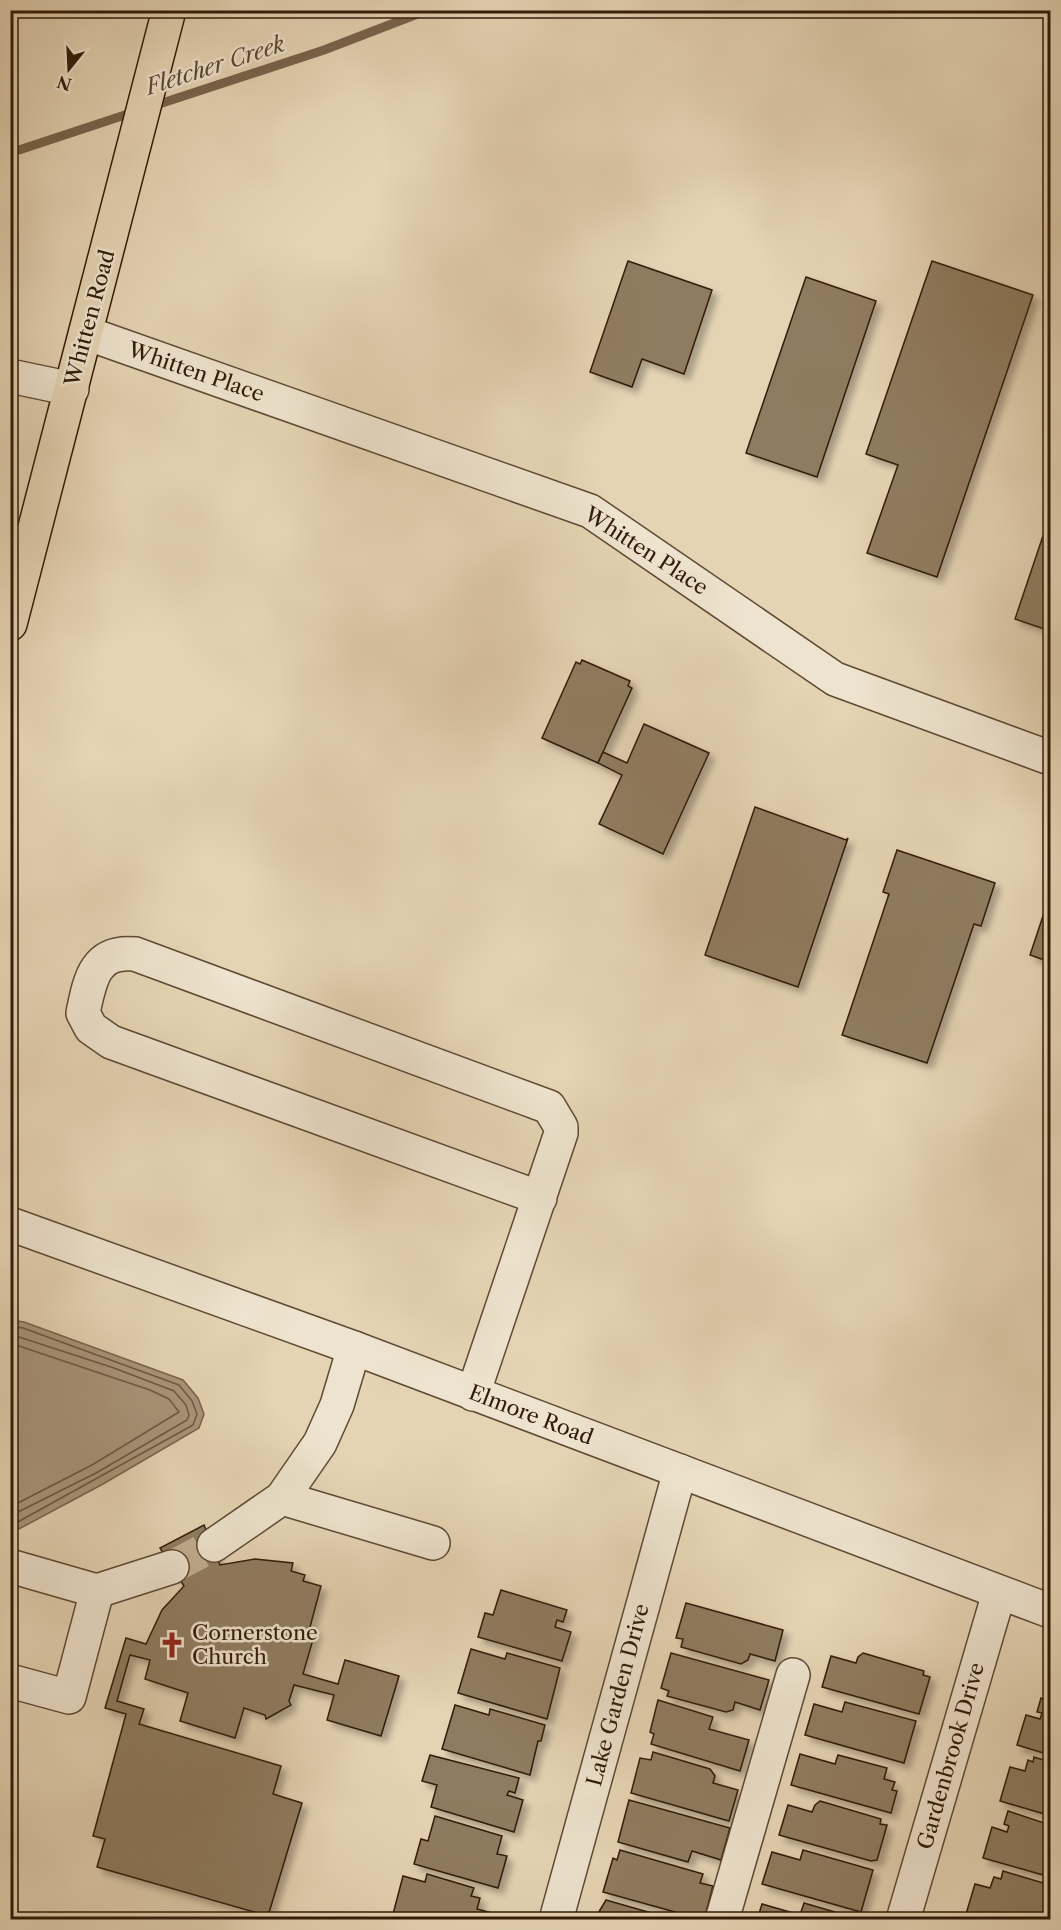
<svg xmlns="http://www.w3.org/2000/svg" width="1061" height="1930" viewBox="0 0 1061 1930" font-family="'Libre Caslon Text',serif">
<defs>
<filter id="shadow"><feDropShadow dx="5.5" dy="5.5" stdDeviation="3" flood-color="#0004"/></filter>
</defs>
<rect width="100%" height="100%" fill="#e5d4b4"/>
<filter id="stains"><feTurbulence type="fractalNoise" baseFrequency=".00333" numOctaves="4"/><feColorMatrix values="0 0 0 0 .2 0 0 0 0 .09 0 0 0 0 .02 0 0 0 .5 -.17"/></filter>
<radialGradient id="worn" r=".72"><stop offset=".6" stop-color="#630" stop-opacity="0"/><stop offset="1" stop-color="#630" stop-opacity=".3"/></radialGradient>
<path fill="#a8957a" stroke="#78644c" stroke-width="1.5" d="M11 1320 24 1322 183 1380 198 1398 204 1414 199 1428 103 1484 17 1530 11 1529Z"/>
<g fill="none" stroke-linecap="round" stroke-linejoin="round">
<g stroke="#6c5841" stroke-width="1.5">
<path d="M10 1326 23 1328 179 1385 192 1401 197 1414 193 1425 16 1523 10 1524"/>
<path d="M10 1334 114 1368 174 1391 186 1405 189 1415 187 1420 96 1473 10 1516"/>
<path d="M10 1343 150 1390 169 1399 179 1412 92 1465 10 1507"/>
</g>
<g stroke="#78644c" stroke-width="9">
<path d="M150 107 324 50 428 10"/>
<path d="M10 150H19L134 112"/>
</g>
</g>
<g fill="#8f7b61" stroke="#311b08" stroke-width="1.5" filter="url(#shadow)">
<path d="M628 261 712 290 684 374 642 359 632 387 590 372Z"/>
<path d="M932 261 1033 295 937 577 867 553 898 465 866 454Z"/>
<path d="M806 277 876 301 817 477 746 453Z"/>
<path d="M1050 515V631L1015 619Z"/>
<path d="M582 660 630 681 628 686 632 688 598 763 542 738 576 662 580 664Z"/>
<path d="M644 724 709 753 663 854 599 824 622 775 598 763 603 752 627 763Z"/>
<path d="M755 807 846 840 848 838 798 987 705 955Z"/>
<path d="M897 850 995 883 981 926 974 924 927 1063 842 1035 889 894 883 892Z"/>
<path d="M1047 904 1050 906V962L1030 955Z"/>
<path d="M204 1525 220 1565 255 1559 293 1563 291 1571 305 1575 303 1581 321 1586 310 1627 316 1629 303 1674 338 1684 345 1660 399 1676 381 1736 327 1720 334 1695 294 1685 289 1701 291 1705 266 1719 265 1715 244 1708 235 1738 180 1721 188 1693 145 1679 150 1660 130 1655 117 1701 144 1709 139 1724 281 1766 273 1794 302 1803 268 1916 97 1867 105 1839 93 1836 126 1714 105 1708 126 1638 146 1644 162 1610 184 1586 160 1548Z"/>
<path d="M501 1590 567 1610 563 1622 557 1620 555 1627 571 1632 562 1661 478 1637 485 1613 493 1615Z"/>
<path d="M686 1603 783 1630 775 1661 750 1654 748 1660 741 1664 681 1647 683 1639 676 1638Z"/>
<path d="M471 1649 505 1659 507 1653 560 1668 547 1719 458 1693Z"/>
<path d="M671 1653 769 1680 760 1710 735 1702 733 1710 726 1712 667 1696 669 1691 661 1688Z"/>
<path d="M863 1653 924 1671 923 1675 930 1677 919 1714 822 1687 831 1656 856 1663 858 1657Z"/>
<path d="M1041 1698 1050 1702V1755L1017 1745 1026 1715 1040 1719 1042 1713 1037 1712Z"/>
<path d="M658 1700 713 1717 709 1729 749 1740 740 1771 651 1744 654 1734 650 1732Z"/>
<path d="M845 1702 916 1721 904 1763 805 1735 814 1704 842 1712Z"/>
<path d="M455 1705 489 1715 490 1709 545 1725 541 1741H538L530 1775 442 1749Z"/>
<path d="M653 1752 710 1769 715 1776 713 1783 738 1790 729 1821 631 1793 640 1758 651 1760Z"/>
<path d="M800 1754 835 1764 838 1755 887 1768 884 1779 895 1782 892 1790 897 1791 891 1813 791 1785Z"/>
<path d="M430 1755 519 1778 515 1793 509 1791 507 1795 523 1800 514 1832 431 1807 437 1785 422 1781Z"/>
<path d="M1034 1757 1050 1762V1806L1048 1815 1000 1801 1010 1767 1025 1771 1028 1760 1033 1762Z"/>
<path d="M629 1800 730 1828 721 1860 692 1851 688 1862 618 1842Z"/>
<path d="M820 1801 881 1819 880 1824 887 1825 877 1860 871 1861 779 1835 788 1805 812 1812 815 1805Z"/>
<path d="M1008 1811 1050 1825V1877L983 1858 992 1827 1007 1832 1009 1826 1004 1824Z"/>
<path d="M435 1816 502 1836 497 1854 507 1856 498 1888 414 1864 421 1839 428 1841Z"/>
<path d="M620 1850 703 1874 700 1883 713 1886 704 1920 603 1892 613 1858 617 1860Z"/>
<path d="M803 1850 873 1870 861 1912 762 1884 772 1852 800 1860Z"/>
<path d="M1003 1871 1050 1885V1920H984L966 1914 975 1884 990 1888 994 1877 1001 1879Z"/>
<path d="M427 1874 474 1888 471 1896 480 1898 477 1909 492 1913 490 1920 392 1918 403 1876 425 1882Z"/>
<path d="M606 1900 676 1920H594Z"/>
<path d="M804 1903 859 1919 757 1920 762 1904 800 1915Z"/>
</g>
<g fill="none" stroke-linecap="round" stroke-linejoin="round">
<path stroke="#c1af92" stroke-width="33" stroke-dasharray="33 16" stroke-linecap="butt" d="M172 1567 214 1545"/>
<g stroke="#5e4933" stroke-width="36">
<g id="minor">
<path d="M86 333 590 511 835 679 1050 758"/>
<path d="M10 376 72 389"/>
<path d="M10 1224 354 1348 1050 1611"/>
<path d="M473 1394 561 1133V1127L549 1107 135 954C95 950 90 979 83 1013L91 1028 111 1042 540 1198"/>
<path d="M282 1498 433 1543"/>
<path d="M214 1545 282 1498 320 1443 337 1405 354 1348"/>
<path d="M10 1566 97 1591 172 1567"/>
<path d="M10 1681 69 1697 97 1591"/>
<path d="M556 1920 680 1471"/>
<path d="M722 1920 793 1675"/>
<path d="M903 1920 999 1593"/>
</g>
</g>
<g stroke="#311b08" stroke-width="36">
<path id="major" d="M10 624 169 10"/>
</g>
<use href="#minor" stroke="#eee3ce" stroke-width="33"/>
<use href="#major" stroke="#e5d4b4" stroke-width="33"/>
</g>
<defs>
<g id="church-bare" transform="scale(2.07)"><path d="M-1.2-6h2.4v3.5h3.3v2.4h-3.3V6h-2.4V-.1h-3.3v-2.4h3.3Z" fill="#8f2418" stroke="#eee3ce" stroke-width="2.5" paint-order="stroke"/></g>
</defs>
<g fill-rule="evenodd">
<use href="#church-bare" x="172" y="1645"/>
</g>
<g text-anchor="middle" stroke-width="5" stroke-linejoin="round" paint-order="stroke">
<g font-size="21" fill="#311b08" stroke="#eee3ce">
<text transform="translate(90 318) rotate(-75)" y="7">Whitten Road</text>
<text transform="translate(196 372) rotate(19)" y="7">Whitten Place</text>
<text transform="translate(646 551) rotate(33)" y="7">Whitten Place</text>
<text transform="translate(531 1415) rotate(21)" y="7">Elmore Road</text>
<text transform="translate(618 1695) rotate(-75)" y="7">Lake Garden Drive</text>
<text transform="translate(951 1756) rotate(-74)" y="7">Gardenbrook Drive</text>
</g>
<g font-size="21" fill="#311b08" stroke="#eee3ce" text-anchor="start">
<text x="192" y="1640">Cornerstone<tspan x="192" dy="24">Church</tspan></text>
</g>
<g font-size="22" font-style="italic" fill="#5b4630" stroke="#eee3ce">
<text transform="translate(215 65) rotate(-18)" y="8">Fletcher Creek</text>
</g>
</g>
<rect width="1061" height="1930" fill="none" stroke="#e5d4b4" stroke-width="36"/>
<rect x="12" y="12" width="1037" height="1906" fill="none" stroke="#311b08" stroke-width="3"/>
<rect x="18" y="18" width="1025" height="1894" fill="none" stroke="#311b08" stroke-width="1.5"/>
<g transform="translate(69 69) rotate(198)" stroke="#eee3ce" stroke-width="4.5" paint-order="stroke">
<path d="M0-4.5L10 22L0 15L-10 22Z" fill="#311b08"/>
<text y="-9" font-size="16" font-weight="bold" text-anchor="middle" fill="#311b08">N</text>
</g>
<rect width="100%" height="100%" filter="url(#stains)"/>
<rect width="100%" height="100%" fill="url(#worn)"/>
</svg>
